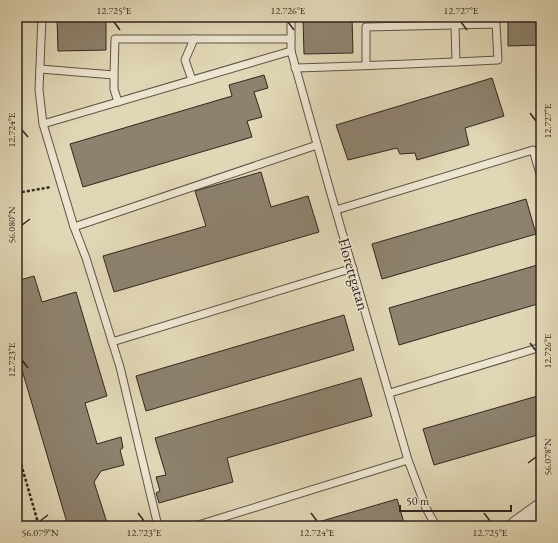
<svg xmlns="http://www.w3.org/2000/svg" width="558" height="543" viewBox="0 0 558 543" font-family="'EB Garamond',serif">
<rect width="100%" height="100%" fill="#e1d7b6"/>
<filter id="stains"><feTurbulence type="fractalNoise" baseFrequency=".005" numOctaves="4"/><feColorMatrix values="0 0 0 0 .2 0 0 0 0 .09 0 0 0 0 .02 0 0 0 .5 -.17"/></filter>
<radialGradient id="worn" r=".72"><stop offset=".6" stop-color="#630" stop-opacity="0"/><stop offset="1" stop-color="#630" stop-opacity=".3"/></radialGradient>
<g fill="#8d826e" stroke="#32261f">
<path d="M57 17H106V50L58 51Z"/>
<path d="M303 17H352L353 53 304 54Z"/>
<path d="M508 17H541V45L508 46Z"/>
<path d="M264 75 268 88 254 92 262 117 247 121 252 137 83 187 70 144 232 96 229 85Z"/>
<path d="M492 78 504 116 465 128 469 145 417 160 415 153 400 154 397 148 348 160 336 125Z"/>
<path d="M261 172 271 207 308 196 319 232 114 292 103 256 206 226 195 191Z"/>
<path d="M526 199 536 234 382 279 372 244Z"/>
<path d="M541 264V303L399 345 389 308Z"/>
<path d="M34 276 42 302 76 292 107 396 85 403 97 444 121 437 123 448 120 450 124 465 101 471 94 482 108 526H68L22 370 17 372V281Z"/>
<path d="M344 315 354 350 146 411 136 376Z"/>
<path d="M361 378 372 416 227 458 233 482 159 503 156 493 160 491 156 477 166 475 155 438Z"/>
<path d="M541 395V434L434 465 423 429Z"/>
<path d="M397 499 405 526H316L315 523Z"/>
</g>
<g fill="none" stroke-linecap="round" stroke-linejoin="round">
<g stroke="#5e5245" stroke-width="9">
<g id="service">
<path d="M42 17 39 90 43 124"/>
<path d="M291 17V51L329 187 408 460 426 508 436 526"/>
<path d="M455 25 456 62"/>
<path d="M295 68C363 66 431 63 498 60L496 24 366 27V65"/>
<path d="M40 69 114 75 115 39H291"/>
<path d="M114 75V89L118 102"/>
<path d="M192 80 185 60 194 39"/>
<path d="M336 210 533 150 541 177"/>
<path d="M74 227 317 145"/>
<path d="M112 342 353 268"/>
<path d="M390 393 541 347"/>
<path d="M158 526 120 367 86 258 74 227 43 124 291 51"/>
<path d="M195 526 408 460"/>
</g>
</g>
<g stroke="#5e5245" stroke-width="20">
<path id="tertiary" d="M516 526 541 508"/>
</g>
<g stroke="#32261f" stroke-width="2.5" stroke-dasharray="3 2" stroke-linecap="butt">
<path d="M17 193 51 187"/>
<path d="M17 450 39 526"/>
</g>
<use href="#service" stroke="#ece5d0" stroke-width="7"/>
<use href="#tertiary" stroke="#ece5d0" stroke-width="18"/>
</g>
<path fill="none" stroke="#32261f" stroke-width="1.5" d="M114 22 120 30M288 22 294 30M461 22 467 30M530 113 536 121M22 130 28 137M22 225 30 219M530 343 536 351M22 360 28 368M528 463 536 457M138 513 144 521M311 513 317 521M484 513 490 521M40 521 48 515"/>
<g text-anchor="middle" stroke-width="3" stroke-linejoin="round" paint-order="stroke">
<g font-size="16" fill="#32261f" stroke="#ece5d0">
<text transform="translate(354 274) rotate(74)" y="6">Florettgatan</text>
</g>
</g>
<rect width="558" height="543" fill="none" stroke="#e1d7b6" stroke-width="44"/>
<path d="M400 505v6h111v-6" fill="none" stroke="#32261f" stroke-width="2"/>
<text x="406" y="505" font-size="12" fill="#32261f" stroke="#ece5d0" stroke-width="3" paint-order="stroke">50 m</text>
<rect x="22" y="22" width="514" height="499" fill="none" stroke="#32261f" stroke-width="1.5"/>
<g font-size="10" text-anchor="middle" fill="#32261f">
<text x="114" y="14">12.725°E</text>
<text x="288" y="14">12.726°E</text>
<text x="461" y="14">12.727°E</text>
<text transform="translate(547 121) rotate(-90)" y="4">12.727°E</text>
<text transform="translate(11 130) rotate(-90)" y="4">12.724°E</text>
<text transform="translate(11 225) rotate(-90)" y="4">56.080°N</text>
<text transform="translate(547 351) rotate(-90)" y="4">12.726°E</text>
<text transform="translate(11 360) rotate(-90)" y="4">12.723°E</text>
<text transform="translate(547 457) rotate(-90)" y="4">56.078°N</text>
<text x="40" y="536">56.079°N</text>
<text x="144" y="536">12.723°E</text>
<text x="317" y="536">12.724°E</text>
<text x="490" y="536">12.725°E</text>
</g>
<rect width="100%" height="100%" filter="url(#stains)"/>
<rect width="100%" height="100%" fill="url(#worn)"/>
</svg>
